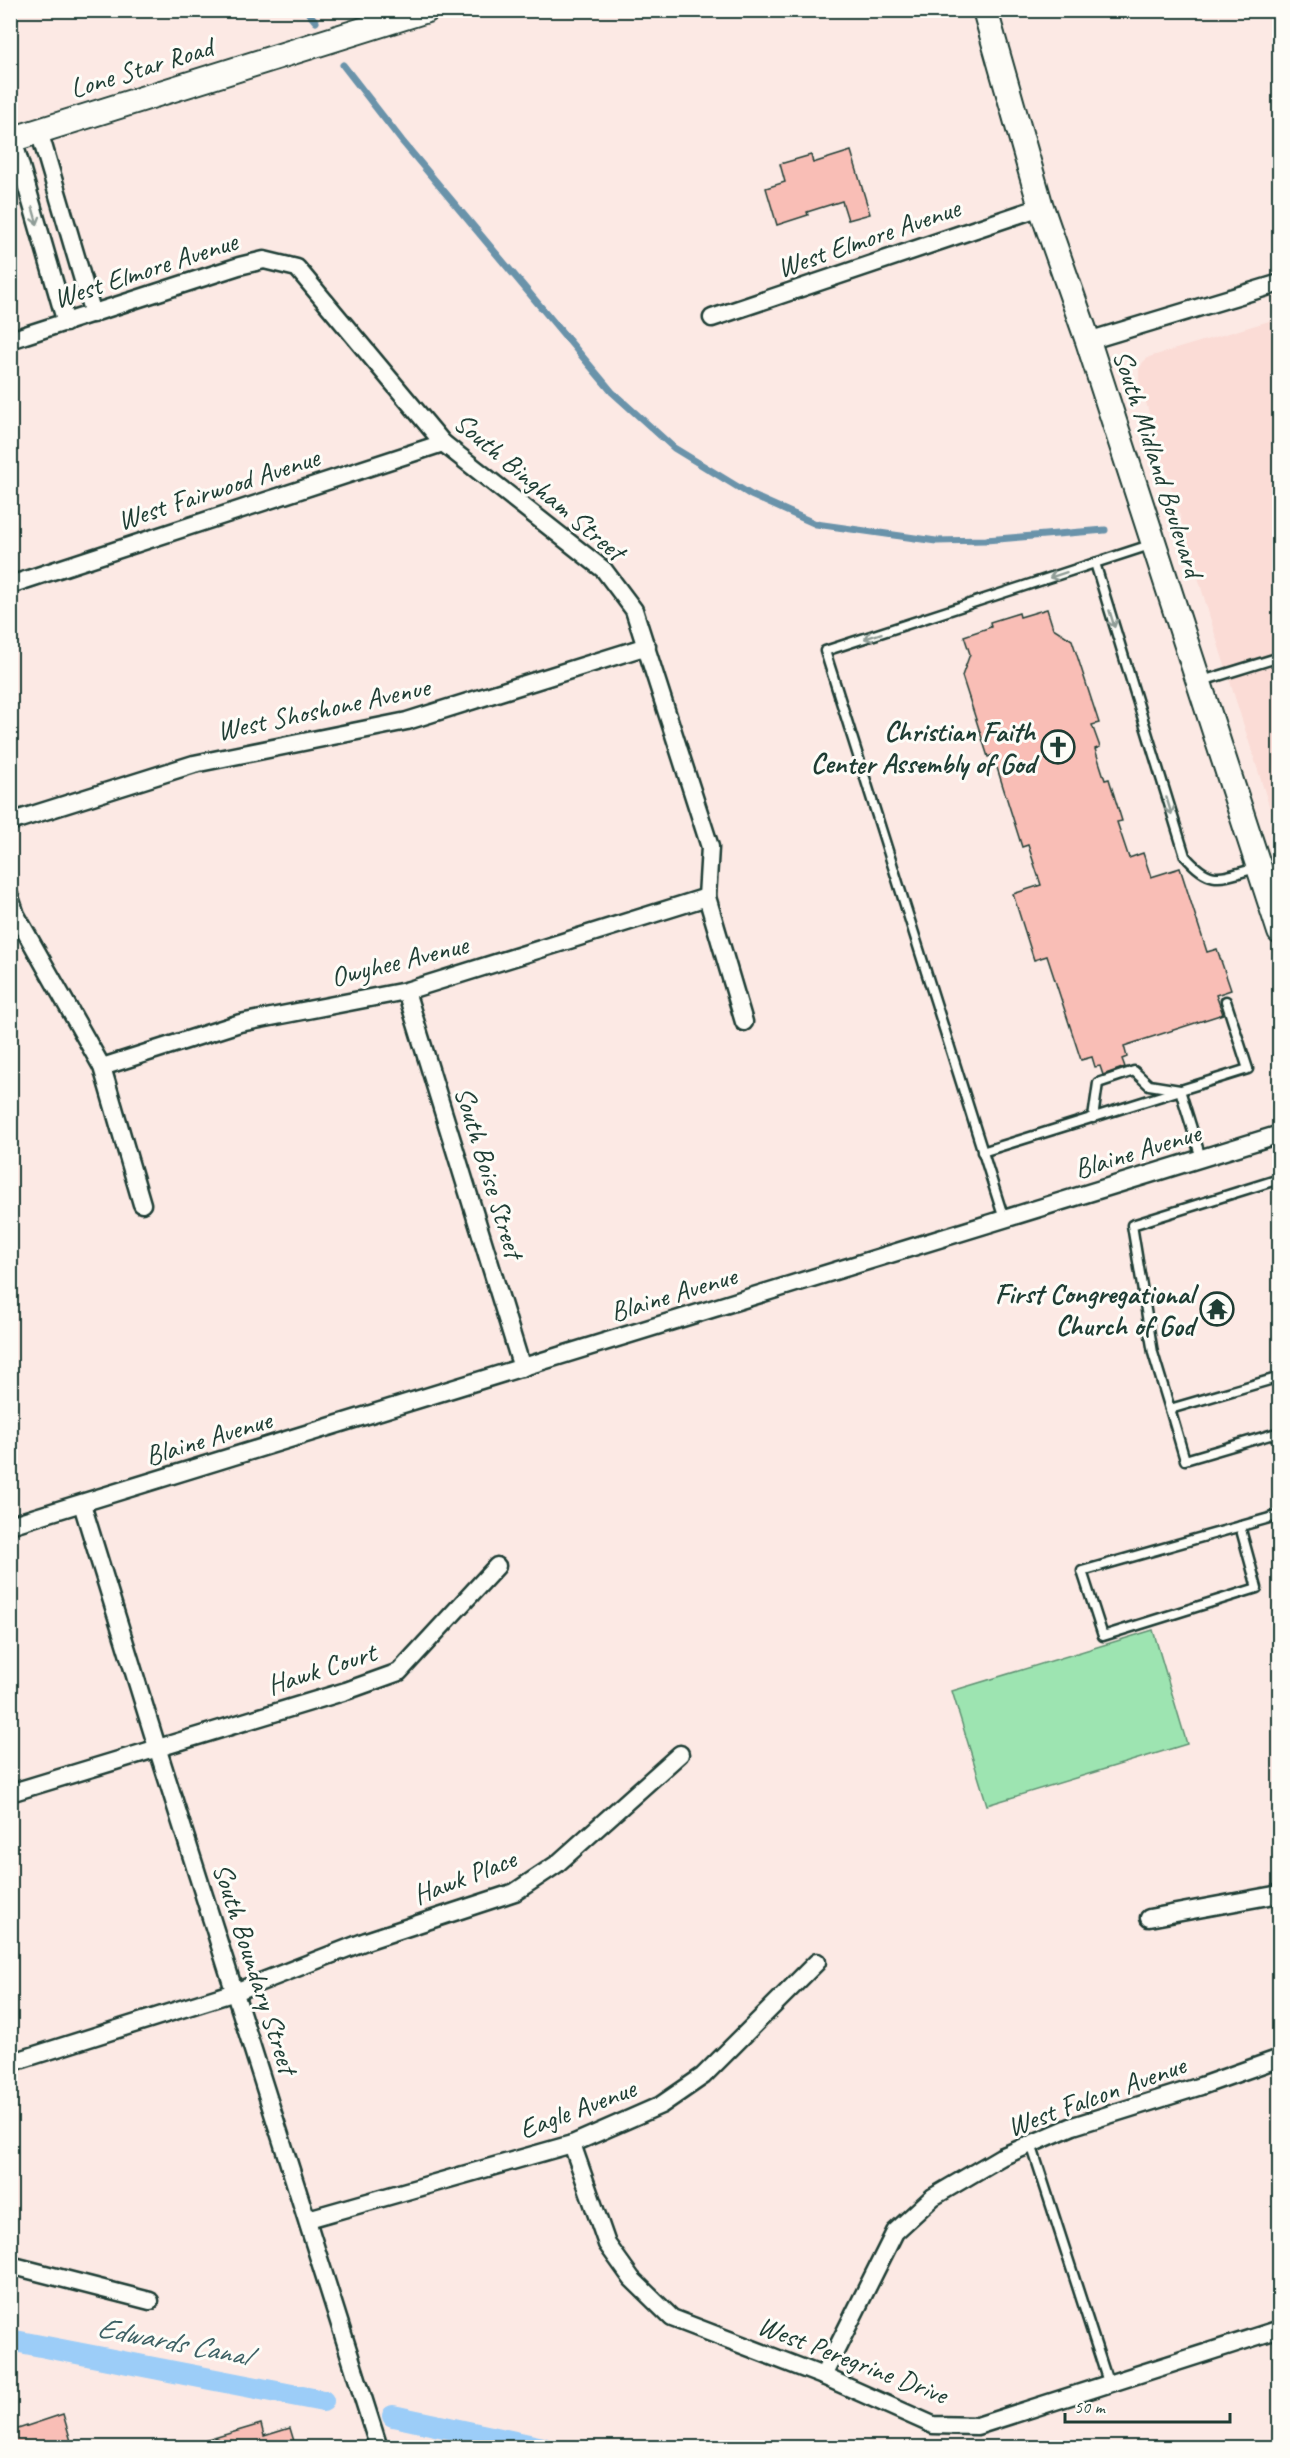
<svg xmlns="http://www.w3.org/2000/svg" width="1290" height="2458" viewBox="0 0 1290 2458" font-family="Caveat,sans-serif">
<rect width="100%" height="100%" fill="#fce9e4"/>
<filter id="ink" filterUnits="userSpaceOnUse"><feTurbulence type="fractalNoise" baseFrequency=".0167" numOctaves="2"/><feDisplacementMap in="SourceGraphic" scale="12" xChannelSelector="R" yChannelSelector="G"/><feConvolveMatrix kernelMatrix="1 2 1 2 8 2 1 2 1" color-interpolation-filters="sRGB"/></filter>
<g filter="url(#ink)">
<path fill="#fbdcd6" d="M1279 318V837L1214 631 1139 379V370L1143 362 1149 357Z"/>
<path fill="#9de4b1" stroke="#5e9072" stroke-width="1.5" d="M1153 1630 1187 1744 987 1805 952 1691Z"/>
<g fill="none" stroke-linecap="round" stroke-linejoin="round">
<g stroke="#6a93aa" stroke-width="7">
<path d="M306 10 316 22"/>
<path d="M343 65 402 141 612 392 674 448 751 495 816 524 936 541 986 540 1105 530"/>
</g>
<g stroke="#9ccdf8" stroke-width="22">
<path d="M10 2340 323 2401"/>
<path d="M393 2416 543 2448"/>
</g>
</g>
<g fill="#f9beb6" stroke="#1f3d34" stroke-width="1.5">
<path d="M851 151 870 214 848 220 842 201 807 212 808 215 777 225 766 188 785 182 780 164 811 155 813 163Z"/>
<path d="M1047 609 1053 628 1072 640 1099 723 1092 725 1100 747 1095 749 1105 780 1109 779 1122 821 1117 822 1129 858 1143 853 1151 877 1180 868 1207 952 1217 949 1231 990 1216 995 1223 1014 1124 1046 1127 1057 1122 1059 1125 1067 1103 1075 1100 1066 1095 1067 1092 1057 1081 1060 1047 956 1034 960 1013 894 1041 885 1028 845 1022 847 993 755 988 757 962 676 970 654 964 636 991 627 990 622 1019 613 1020 617Z"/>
<path d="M63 2414 73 2448H17L12 2431Z"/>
<path d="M261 2424 264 2436 290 2428 296 2448H198L197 2443Z"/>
</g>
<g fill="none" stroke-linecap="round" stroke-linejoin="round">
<g stroke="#1f3d34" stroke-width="13">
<g id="lane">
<path d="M1095 563 1185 856C1211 886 1220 878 1256 868"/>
<path d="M1202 681 1280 657"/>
<path d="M1093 1118 1098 1083 1134 1071 1149 1085 1180 1090 1201 1158"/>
<path d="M982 1152 1248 1069 1226 1001"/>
<path d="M1004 1219 825 651 1153 544"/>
<path d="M1280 1377 1170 1409 1185 1460 1280 1432"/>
<path d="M1170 1409 1153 1353 1132 1225 1276 1180 1280 1191"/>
<path d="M1240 1526 1257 1588 1103 1636 1082 1571 1280 1515"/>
<path d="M1031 2144 1109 2385"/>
</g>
</g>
<g stroke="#1f3d34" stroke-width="21">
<g id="street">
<path d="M39 131 93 314"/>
<path d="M13 139 66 323"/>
<path d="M712 318 1041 207"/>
<path d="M10 340 239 266 264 260 297 268 443 443 604 570 634 610 710 847 707 897 744 1022"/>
<path d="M1088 341 1280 283"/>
<path d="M10 585 443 443"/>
<path d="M10 822 194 764 407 721 647 646"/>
<path d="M10 897 16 915 102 1067 142 1204"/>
<path d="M406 991 522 1368"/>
<path d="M102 1067 240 1023 406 991 707 897"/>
<path d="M82 1504 157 1747 379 2448"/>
<path d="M10 1525 1280 1134"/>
<path d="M10 1793 346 1691 399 1672 497 1566"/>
<path d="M1149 1918 1274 1895 1280 1892"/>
<path d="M10 2063 235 1992 366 1941 515 1892 557 1864 680 1754"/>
<path d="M572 2144 607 2244 632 2279 672 2318 823 2376 933 2425 977 2426 1280 2329"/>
<path d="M308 2219 572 2144 661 2105 703 2076 817 1962"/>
<path d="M10 2265 150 2301"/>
<path d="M823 2376 895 2232 933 2197 1001 2157 1073 2126 1201 2086 1280 2058"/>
</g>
</g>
<g stroke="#1f3d34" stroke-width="28">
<g id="secondary">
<path d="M985 10 1041 207 1088 341 1280 932"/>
<path d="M10 140 427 10"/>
</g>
</g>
<use href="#lane" stroke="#fdfcf7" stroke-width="8"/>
<use href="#street" stroke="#fdfcf7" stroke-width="16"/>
<use href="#secondary" stroke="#fdfcf7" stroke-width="24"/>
</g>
<defs><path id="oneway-shaft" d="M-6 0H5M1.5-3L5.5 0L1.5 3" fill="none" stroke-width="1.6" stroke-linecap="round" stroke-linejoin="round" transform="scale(1.5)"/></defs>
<g stroke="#8e9c96">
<use href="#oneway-shaft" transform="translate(35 216) rotate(74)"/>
<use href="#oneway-shaft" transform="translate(1058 575) rotate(162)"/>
<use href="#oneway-shaft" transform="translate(1112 619) rotate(73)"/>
<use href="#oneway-shaft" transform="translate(873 636) rotate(162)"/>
<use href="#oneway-shaft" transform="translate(1169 806) rotate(73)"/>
</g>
</g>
<defs>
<g id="church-ring" transform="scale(1.725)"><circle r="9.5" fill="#fdfcf7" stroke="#1f3d34" stroke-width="1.5"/><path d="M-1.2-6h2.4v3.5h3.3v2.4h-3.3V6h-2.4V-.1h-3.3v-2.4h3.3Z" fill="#1f3d34"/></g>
<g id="temple-ring" transform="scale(1.725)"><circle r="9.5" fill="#fdfcf7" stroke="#1f3d34" stroke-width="1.5"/><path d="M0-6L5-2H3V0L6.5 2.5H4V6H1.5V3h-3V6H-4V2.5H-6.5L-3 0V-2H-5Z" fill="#1f3d34"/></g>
</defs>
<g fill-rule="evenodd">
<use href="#church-ring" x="1058" y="747"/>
<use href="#temple-ring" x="1217" y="1309"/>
</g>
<g text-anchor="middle" stroke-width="6" stroke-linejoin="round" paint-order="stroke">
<g font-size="28" fill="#1f3d34" stroke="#fdfcf7">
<text transform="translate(141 67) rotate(-17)" y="10">Lone Star Road</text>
<text transform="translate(868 237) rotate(-19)" y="10">West Elmore Avenue</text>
<text transform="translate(145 269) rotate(-18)" y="10">West Elmore Avenue</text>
<text transform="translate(1159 463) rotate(72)" y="10">South Midland Boulevard</text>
<text transform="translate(540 486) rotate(40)" y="10">South Bingham Street</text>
<text transform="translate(218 488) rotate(-18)" y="10">West Fairwood Avenue</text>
<text transform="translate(323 708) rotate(-12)" y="10">West Shoshone Avenue</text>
<text transform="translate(399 960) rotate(-14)" y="10">Owyhee Avenue</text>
<text transform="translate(1137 1150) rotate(-17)" y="10">Blaine Avenue</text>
<text transform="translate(490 1172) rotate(73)" y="10">South Boise Street</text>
<text transform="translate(673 1293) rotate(-17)" y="10">Blaine Avenue</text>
<text transform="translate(208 1437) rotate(-17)" y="10">Blaine Avenue</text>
<text transform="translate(321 1668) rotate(-18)" y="10">Hawk Court</text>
<text transform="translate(464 1876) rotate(-21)" y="10">Hawk Place</text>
<text transform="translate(256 1968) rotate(72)" y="10">South Boundary Street</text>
<text transform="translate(1096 2095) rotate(-20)" y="10">West Falcon Avenue</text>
<text transform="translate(577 2108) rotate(-21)" y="10">Eagle Avenue</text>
<text transform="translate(853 2359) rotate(21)" y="10">West Peregrine Drive</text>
</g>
<g font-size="28" font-weight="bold" fill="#1f3d34" stroke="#fdfcf7" text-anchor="end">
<text x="1035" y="741">Christian Faith<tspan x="1035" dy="32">Center Assembly of God</tspan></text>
<text x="1194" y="1303">First Congregational<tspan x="1194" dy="32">Church of God</tspan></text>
</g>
<g font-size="30" font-style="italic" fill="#3e6165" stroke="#fdfcf7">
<text transform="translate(173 2341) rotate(11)" y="10">Edwards Canal</text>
</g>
</g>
<rect width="1290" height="2458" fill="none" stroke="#fdfcf7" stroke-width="36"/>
<rect x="18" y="18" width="1254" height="2422" fill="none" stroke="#1f3d34" stroke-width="2" filter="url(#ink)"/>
<path d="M1065 2413v9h165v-9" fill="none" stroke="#1f3d34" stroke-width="3"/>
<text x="1074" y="2413" font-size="18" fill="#1f3d34" stroke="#fdfcf7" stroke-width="4.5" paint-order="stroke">50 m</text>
</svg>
